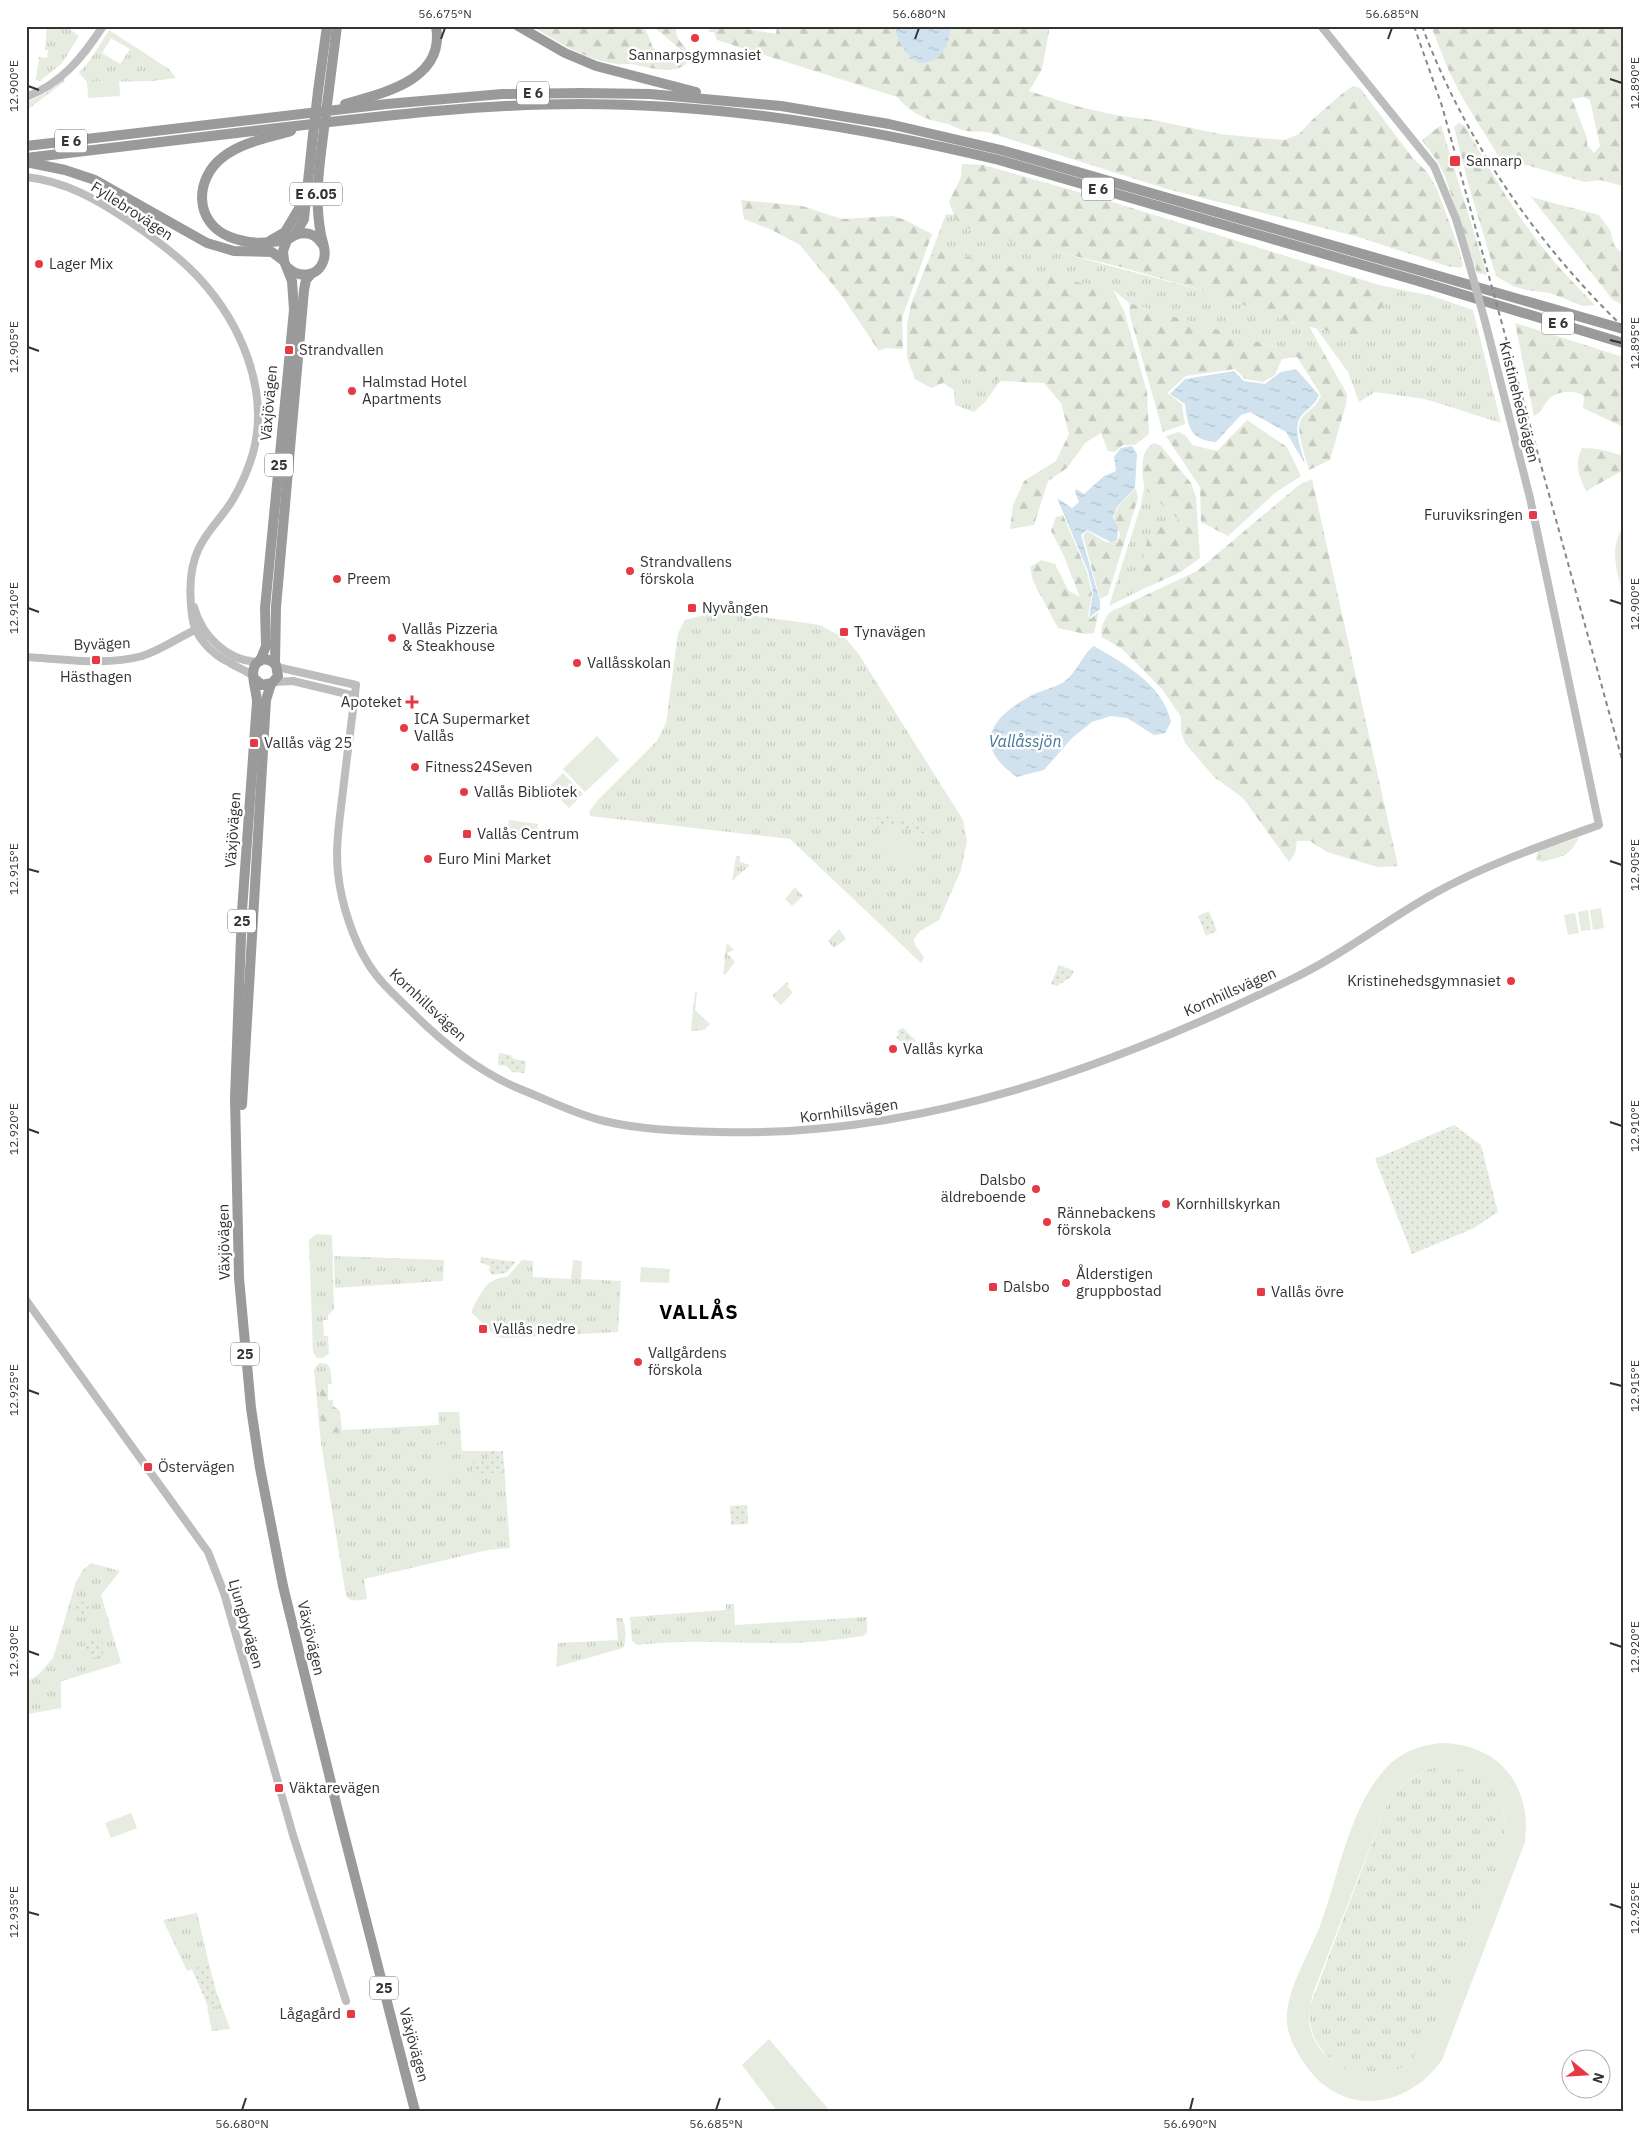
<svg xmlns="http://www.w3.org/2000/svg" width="1649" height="2137" viewBox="0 0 1649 2137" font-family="'IBM Plex Sans',sans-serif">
<defs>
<pattern id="grass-tufts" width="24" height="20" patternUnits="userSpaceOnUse" patternTransform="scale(1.25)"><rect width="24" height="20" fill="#e6ecdf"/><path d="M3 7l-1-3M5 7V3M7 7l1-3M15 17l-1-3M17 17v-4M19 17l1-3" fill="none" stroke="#c6cbc0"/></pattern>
<pattern id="forest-firs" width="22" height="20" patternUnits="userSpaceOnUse" patternTransform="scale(1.25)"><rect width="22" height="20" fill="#e6ecdf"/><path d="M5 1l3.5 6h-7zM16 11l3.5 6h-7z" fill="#c6cbc0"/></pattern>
<pattern id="park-dots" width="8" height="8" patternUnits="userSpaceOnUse" patternTransform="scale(1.25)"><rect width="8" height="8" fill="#e6ecdf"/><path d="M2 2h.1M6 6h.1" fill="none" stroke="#c6cbc0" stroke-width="1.8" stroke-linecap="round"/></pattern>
<pattern id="water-ripples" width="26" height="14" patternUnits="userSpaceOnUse" patternTransform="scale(1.25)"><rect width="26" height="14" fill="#cfe2ee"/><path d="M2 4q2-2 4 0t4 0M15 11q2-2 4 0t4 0" fill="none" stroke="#b2c2cd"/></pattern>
</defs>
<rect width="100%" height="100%" fill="#fff"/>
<g fill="url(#grass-tufts)" fill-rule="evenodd">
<path d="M47 26H66L79 36 62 63 40 81 36 80 39 57 47 58 48 50H45Z"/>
<path d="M109 30 169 69 176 78 152 81 87 82 79 73 90 60ZM111 38 130 49 120 64 102 53Z"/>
<path d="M64 79 65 81 26 111V103L45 93Z"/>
<path d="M946 214 954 215 960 226 1208 292 1296 324 1309 326 1320 346 1301 345 1282 349 1129 303 1113 290 942 251 929 259Z"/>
<path d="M1379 285 1432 296 1473 310 1501 423 1425 399 1375 392 1359 402 1348 372 1316 328 1352 339 1386 298Z"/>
<path d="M952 370 1000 381 986 401 974 412 955 405 954 390 943 383Z"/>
<path d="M1144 488 1178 519 1174 529 1138 582 1143 589 1109 606 1141 505Z"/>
<path d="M1623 527V594C1617 572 1609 548 1623 527Z"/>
<path d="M719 611 820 625 846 639 858 653 963 820 967 841 961 870 939 920 920 931 914 939 915 945 924 957 921 963 790 839 590 816 589 812 598 800 657 741 666 723 678 633 685 620Z"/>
<path d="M1579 837C1569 858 1562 856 1542 862L1536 860 1538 851Z"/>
<path d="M736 856H740V862L750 865 732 881Z"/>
<path d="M795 887 803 896 793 905H791L785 899Z"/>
<path d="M839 929 846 939 834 948 828 941Z"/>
<path d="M727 943 734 950 727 953 735 962 725 975 723 974 725 960 724 959Z"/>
<path d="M787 982 789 984 787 986 793 992 781 1005 773 997V995Z"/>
<path d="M697 991 695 1010 710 1024 704 1030 692 1031 691 1028 695 992Z"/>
<path d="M316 1234 332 1235 334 1309 328 1315V1320H323L324 1336H328L329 1353 323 1358H317L313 1352 309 1240Z"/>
<path d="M334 1256 444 1260 443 1281 335 1288Z"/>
<path d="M522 1260 533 1261V1277L571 1279 573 1260 582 1261 581 1279 621 1281 618 1332 504 1338 497 1337 472 1313V1310C481 1293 486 1278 507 1277Z"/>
<path d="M320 1363 327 1364 330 1368 332 1384H328L325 1377 331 1433 345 1430 439 1425 438 1412H459L462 1451H503L510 1548 488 1550 364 1579 367 1599C359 1600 352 1603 346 1596L321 1443 314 1370 316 1366Z"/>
<path d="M91 1563 120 1571 101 1595 121 1663 62 1681 61 1682V1708L28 1714 26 1713V1682L38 1675 53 1658 76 1582 82 1571Z"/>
<path d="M726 1604H734L735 1625 867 1617V1633L863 1636C834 1640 805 1644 775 1643 729 1643 683 1639 637 1645L632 1641 630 1617 726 1610Z"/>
<path d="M616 1618H622C626 1626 627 1640 623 1648L556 1667 558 1643 618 1640Z"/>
<path d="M1434 1767C1489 1760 1514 1805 1503 1854L1428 2040C1420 2050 1412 2062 1401 2068 1358 2093 1303 2053 1310 2006L1386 1806C1399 1786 1411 1776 1434 1767Z"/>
<path d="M197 1913 209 1964 187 1971 163 1920Z"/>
<path d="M217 1993 230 2029 212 2031 207 2007 218 2006Z"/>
</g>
<g fill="url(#forest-firs)" fill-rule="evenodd">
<path d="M532 26H632L646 30 653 48 677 57 683 56 688 62C675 76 652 68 636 65 629 63 623 65 617 64 586 60 557 42 532 26Z"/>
<path d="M644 26H676C675 36 680 42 686 48L685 53 656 29Z"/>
<path d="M710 26H730L776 34 777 26H1050L1042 69 1029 91 1080 107 1120 116 1154 120 1219 134 1284 140 1299 134 1312 120 1343 93 1353 86 1360 88 1412 157 1427 172 1437 189 1459 249 1463 266 1460 268 1447 266 1355 236 1167 189 987 132C980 131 973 132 967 131 960 130 954 126 948 124 925 119 913 115 897 97L717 40 714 32H709Z"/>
<path d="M1431 26H1623V186L1600 180 1585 182 1499 157 1462 97 1448 69ZM1584 97 1590 100 1600 146 1594 153 1587 145V138L1572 99Z"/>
<path d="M1459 123 1465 126C1487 165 1509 204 1536 239 1554 263 1574 284 1595 305L1583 306 1550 293 1526 290 1513 286 1496 276 1468 183 1454 127Z"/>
<path d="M1441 125 1487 275 1477 273 1446 179 1438 162 1422 140Z"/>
<path d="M962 164 984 165 1103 199 1379 285 1386 298 1371 329 1352 339 1320 329 1296 324 1208 292 1121 267 1011 241 960 226 954 215 949 202 961 177Z"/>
<path d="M1531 197 1599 215 1610 230 1614 245 1623 254V305L1613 300Z"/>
<path d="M741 200 802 206 842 219 893 216 905 220 932 234 902 318 903 349 886 348 879 351 842 296 800 245 772 230 744 219Z"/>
<path d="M942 251 1113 290 1124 311 1147 392 1149 434 1135 445H1123L1115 452 1108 451 1101 433 1085 443 1067 468 1048 481 1034 525 1010 529 1013 505 1024 481 1056 461 1069 434 1061 403 1044 383 1000 381 952 370 943 383 931 388 915 379 907 357V324L911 304 929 259Z"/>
<path d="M1129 303 1282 349 1301 345 1320 346 1347 394 1346 404 1330 460 1309 470C1306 458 1295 430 1301 419 1307 410 1315 410 1321 395L1297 357 1282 359 1275 375 1263 382 1245 379 1235 369 1186 376 1167 393 1182 404 1185 424 1163 432 1130 316Z"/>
<path d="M1515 323 1623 357V427L1583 408 1584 396C1572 389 1556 391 1547 401 1541 407 1544 411 1534 416Z"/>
<path d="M1247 420 1287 447 1301 476 1275 493 1228 536 1201 522 1200 487 1166 436 1179 432 1186 436 1192 445 1217 451Z"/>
<path d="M1154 443 1161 446 1191 483 1196 497 1200 558 1181 572 1143 589 1138 582 1148 537 1160 527 1174 529 1178 519 1144 488C1143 472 1138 452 1154 443Z"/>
<path d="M1582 448C1596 448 1609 451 1623 456V474L1620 472 1586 491C1579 476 1574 464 1582 448Z"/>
<path d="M1312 479 1398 866 1378 867 1327 852 1310 841H1297L1295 853 1289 862 1243 798 1214 777 1185 743 1181 732V717L1162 689 1122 649 1102 637C1100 627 1104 620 1110 612L1197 571 1299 485Z"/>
<path d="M1136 488 1138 498 1108 595 1100 599 1083 536 1087 531 1106 542H1117L1120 535 1114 517 1118 507Z"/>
<path d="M1063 515 1087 572 1092 593 1088 616 1090 619 1099 612 1094 633 1085 634 1058 628 1033 581 1030 567 1041 560 1055 564 1068 590 1080 597 1063 554 1051 531 1056 517Z"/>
<path d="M319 1376 325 1377 328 1384V1400H333V1406L340 1411 342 1431 331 1433 323 1430Z"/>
</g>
<g fill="url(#park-dots)">
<path d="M889 816 933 830 931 836 889 823 878 829 875 818Z"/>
<path d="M1209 911 1217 931 1206 936 1198 916Z"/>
<path d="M1059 965 1074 971 1071 977 1057 986 1051 984Z"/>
<path d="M903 1028 916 1041 909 1050 896 1037 899 1035 897 1031Z"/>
<path d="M499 1053 510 1055 514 1059 526 1061 525 1073 512 1072 507 1066 498 1065Z"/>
<path d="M1454 1125 1481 1145 1498 1212 1474 1228 1412 1254 1375 1159Z"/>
<path d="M481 1257 516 1262 506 1273 492 1275 489 1271 490 1266 480 1262Z"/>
<path d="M488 1451H503V1473H473V1459H488Z"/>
<path d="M747 1505 748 1524 731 1525 730 1506Z"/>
<circle cx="83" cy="1610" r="8"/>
<circle cx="94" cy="1648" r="10"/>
<path d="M209 1964 219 2003 218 2006 208 2007 192 1969Z"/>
</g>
<g fill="#e6ecdf" fill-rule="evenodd">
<path d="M119 80 120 96 88 98 87 82Z"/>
<path d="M597 736 619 760 585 792 563 769Z"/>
<path d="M563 773 583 794 569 808 549 787Z"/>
<path d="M509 820 538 824 536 838 507 835Z"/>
<path d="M899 830 921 852 906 867 884 845Z"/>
<path d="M1601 908 1604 928 1593 930 1590 910Z"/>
<path d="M1588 910 1591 930 1581 931 1578 912Z"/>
<path d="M1575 913 1579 933 1568 935 1564 915Z"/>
<path d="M641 1267 670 1269 669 1283 640 1282Z"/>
<path d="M450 1444 452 1473 437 1474 435 1445Z"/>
<path d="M1441 1743C1499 1744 1532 1785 1525 1842L1442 2060C1406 2110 1341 2118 1304 2063 1296 2050 1288 2038 1287 2022 1285 1992 1309 1954 1320 1926 1339 1875 1349 1807 1387 1767 1401 1752 1421 1745 1441 1743ZM1442 1767C1493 1770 1513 1805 1503 1854L1428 2040C1420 2050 1413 2061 1401 2068 1368 2087 1321 2066 1311 2031 1307 2018 1310 2006 1313 1993L1386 1806C1400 1785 1415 1770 1442 1767Z"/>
<path d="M131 1813 137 1828 111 1838 105 1823Z"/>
<path d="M769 2039 830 2111H777L742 2065Z"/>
</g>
<g fill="url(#water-ripples)">
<path d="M896 26H950C951 45 940 64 919 63 907 55 895 41 896 26Z"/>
<path d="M1296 369 1319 395C1315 405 1308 408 1301 416 1292 428 1302 451 1305 464L1286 432 1250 412 1241 415 1216 442C1190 440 1188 427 1185 404L1170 394 1185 379 1234 371 1244 381 1265 384 1281 372Z"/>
<path d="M1132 446 1137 454 1135 488 1117 507 1113 517 1118 527 1117 541 1111 542 1087 530 1081 535 1100 601V609L1089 618 1093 592 1088 571 1057 498 1072 508 1079 502 1075 492 1076 489 1084 494 1104 476 1116 471 1114 457 1121 448Z"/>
<path d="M1094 646C1125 664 1163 685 1171 722L1165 733 1154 735 1127 718 1111 716 1092 722 1072 738 1044 770 1017 777C975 748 986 721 1027 698 1038 691 1051 689 1062 683 1077 674 1082 654 1094 646Z"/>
</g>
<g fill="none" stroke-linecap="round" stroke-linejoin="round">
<g stroke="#bdbdbd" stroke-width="8">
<path d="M1321 26 1434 166 1456 219 1469 263"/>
<path d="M26 97C61 84 83 57 103 26"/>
<path d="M26 177C65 181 98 200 129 221 154 238 180 257 200 279 241 324 270 391 253 453 248 470 241 486 232 501 222 517 207 531 199 548 189 568 189 592 192 615 194 636 211 654 230 663 238 668 246 670 253 676"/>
<path d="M194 607C202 636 227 661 258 662"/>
<path d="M26 657C62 659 108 666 142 656 164 649 181 635 202 627"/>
<path d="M277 667 356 685C352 720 347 755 343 791 340 817 335 846 338 873 341 903 353 940 369 965 381 984 398 998 414 1014 445 1045 479 1072 520 1089 548 1100 575 1114 604 1121 642 1130 680 1131 719 1132 919 1138 1114 1066 1292 979 1342 955 1385 921 1433 894 1485 865 1543 845 1599 825L1530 498 1486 325"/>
<path d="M274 682 293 681 355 696"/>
<path d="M26 1300 208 1552 224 1593 293 1835 346 2001"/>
</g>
<g stroke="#9a9a9a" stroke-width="10">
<path d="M518 26 565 53 596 66 696 92"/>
<path d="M329 89 337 26"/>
<path d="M318 91 327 26"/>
<path d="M345 104C383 93 446 80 436 26"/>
<path d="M26 146 387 104 502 94 582 93 650 94 781 106 889 124 1001 150 1623 329"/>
<path d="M26 158C116 147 206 136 295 126 390 115 484 104 580 104 722 104 861 127 999 160L1418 281 1623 343"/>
<path d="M26 162 65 170 95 180 207 243 234 251 272 252 284 261"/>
<path d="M295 235C306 231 316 234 322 244"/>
<path d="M271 240 285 232 304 200"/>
<path d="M287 240C267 243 250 245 230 237 194 223 194 179 223 157 242 142 268 138 291 131"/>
<path d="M288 268C299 278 317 277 323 262 327 253 323 244 321 235 315 204 318 175 322 144"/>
<path d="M260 661 266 646 265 608 294 310 292 281 284 261 283 251 287 240 295 235 304 219 312 144"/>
<path d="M275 664 276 607 304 290 306 280 311 274"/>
<path d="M255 679 262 685 272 683 278 676 276 665C272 661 267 658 261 660 246 666 257 690 257 702L242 911 235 1098 239 1278 251 1408 260 1468 283 1586 337 1807 415 2111"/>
<path d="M242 1105 266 700 271 684"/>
</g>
<g stroke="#888" stroke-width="2" stroke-dasharray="5 4" stroke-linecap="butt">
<path d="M1414 26 1442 106 1623 763"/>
<path d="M1422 26C1464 139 1536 243 1623 327"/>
</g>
<path stroke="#bdbdbd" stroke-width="8" d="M1469 263 1486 325"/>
<g stroke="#9a9a9a" stroke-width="10">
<path d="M312 144 318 91"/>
<path d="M322 144 329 89"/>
</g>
</g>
<path fill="none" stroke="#333" stroke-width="2" d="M441 39 445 28M915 39 919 28M1388 39 1392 28M1610 79 1622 83M28 86 39 90M1610 340 1622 343M28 347 39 351M1610 600 1622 604M28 608 39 612M1610 861 1622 865M28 869 39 872M1610 1122 1622 1126M28 1129 39 1133M1610 1383 1622 1386M28 1390 39 1394M1610 1643 1622 1647M28 1651 39 1655M1610 1904 1622 1908M28 1912 39 1915M242 2110 246 2098M716 2110 720 2098M1190 2110 1193 2098"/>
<g fill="#e63946" stroke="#fff" stroke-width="2">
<circle cx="695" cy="38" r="5"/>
<rect x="1449" y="155" width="12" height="12" rx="2.5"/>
<circle cx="39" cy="264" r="5"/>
<rect x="284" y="345" width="10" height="10" rx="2.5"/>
<circle cx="352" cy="391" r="5"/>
<rect x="1528" y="510" width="10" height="10" rx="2.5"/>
<circle cx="630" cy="571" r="5"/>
<circle cx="337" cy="579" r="5"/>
<rect x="687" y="603" width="10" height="10" rx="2.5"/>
<rect x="839" y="627" width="10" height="10" rx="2.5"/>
<circle cx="392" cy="638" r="5"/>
<rect x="91" y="655" width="10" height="10" rx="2.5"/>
<circle cx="577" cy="663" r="5"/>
<path d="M409.5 694.5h5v5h5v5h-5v5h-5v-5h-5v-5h5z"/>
<circle cx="404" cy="728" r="5"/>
<rect x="249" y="738" width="10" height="10" rx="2.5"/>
<circle cx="415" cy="767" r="5"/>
<circle cx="464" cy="792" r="5"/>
<rect x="462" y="829" width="10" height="10" rx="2.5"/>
<circle cx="428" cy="859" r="5"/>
<circle cx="1511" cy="981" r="5"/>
<circle cx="893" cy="1049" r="5"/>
<circle cx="1036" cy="1189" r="5"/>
<circle cx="1166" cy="1204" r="5"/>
<circle cx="1047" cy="1222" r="5"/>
<circle cx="1066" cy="1283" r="5"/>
<rect x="988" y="1282" width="10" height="10" rx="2.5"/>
<rect x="1256" y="1287" width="10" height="10" rx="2.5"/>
<rect x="478" y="1324" width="10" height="10" rx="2.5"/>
<circle cx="638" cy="1362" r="5"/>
<rect x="143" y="1462" width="10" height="10" rx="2.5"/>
<rect x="274" y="1783" width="10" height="10" rx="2.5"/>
<rect x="346" y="2009" width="10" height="10" rx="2.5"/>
</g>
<g text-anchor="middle" stroke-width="5" stroke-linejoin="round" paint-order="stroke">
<g fill="#fff" stroke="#707070" stroke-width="1">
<rect x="517" y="81.5" width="32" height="23" rx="4"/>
<rect x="55" y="129.5" width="32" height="23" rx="4"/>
<rect x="1082" y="177.5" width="32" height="23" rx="4"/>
<rect x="290" y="182.5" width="52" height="23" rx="4"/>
<rect x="1542" y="311.5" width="32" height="23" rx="4"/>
<rect x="265" y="453.5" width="28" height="23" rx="4"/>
<rect x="228" y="909.5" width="28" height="23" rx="4"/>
<rect x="231" y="1342.5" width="28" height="23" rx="4"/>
<rect x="370" y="1976.5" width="28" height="23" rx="4"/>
</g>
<g font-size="14" font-weight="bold" fill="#333">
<text x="533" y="98">E 6</text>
<text x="71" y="146">E 6</text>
<text x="1098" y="194">E 6</text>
<text x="316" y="199">E 6.05</text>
<text x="1558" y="328">E 6</text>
<text x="279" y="470">25</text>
<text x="242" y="926">25</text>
<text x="245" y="1359">25</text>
<text x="384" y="1993">25</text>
</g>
<g font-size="15" fill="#333" stroke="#fff" text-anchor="start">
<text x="695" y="60" text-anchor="middle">Sannarpsgymnasiet</text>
<text x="1466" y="166">Sannarp</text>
<text x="49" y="269">Lager Mix</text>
<text x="299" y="355">Strandvallen</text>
<text x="362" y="387">Halmstad Hotel<tspan x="362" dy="17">Apartments</tspan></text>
<text x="1523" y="520" text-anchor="end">Furuviksringen</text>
<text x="640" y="567">Strandvallens<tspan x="640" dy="17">förskola</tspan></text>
<text x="347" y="584">Preem</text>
<text x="702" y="613">Nyvången</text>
<text x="402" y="634">Vallås Pizzeria<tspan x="402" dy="17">&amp; Steakhouse</tspan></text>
<text x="854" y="637">Tynavägen</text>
<text x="587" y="668">Vallåsskolan</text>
<text x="96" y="682" text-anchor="middle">Hästhagen</text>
<text x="402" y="707" text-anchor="end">Apoteket</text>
<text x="414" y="724">ICA Supermarket<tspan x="414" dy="17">Vallås</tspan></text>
<text x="264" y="748">Vallås väg 25</text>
<text x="425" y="772">Fitness24Seven</text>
<text x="474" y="797">Vallås Bibliotek</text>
<text x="477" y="839">Vallås Centrum</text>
<text x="438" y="864">Euro Mini Market</text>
<text x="1501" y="986" text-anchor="end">Kristinehedsgymnasiet</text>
<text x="903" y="1054">Vallås kyrka</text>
<text x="1026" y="1185" text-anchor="end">Dalsbo<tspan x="1026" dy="17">äldreboende</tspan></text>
<text x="1176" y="1209">Kornhillskyrkan</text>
<text x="1057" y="1218">Rännebackens<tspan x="1057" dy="17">förskola</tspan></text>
<text x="1076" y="1279">Ålderstigen<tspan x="1076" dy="17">gruppbostad</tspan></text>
<text x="1003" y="1292">Dalsbo</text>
<text x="1271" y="1297">Vallås övre</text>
<text x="493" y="1334">Vallås nedre</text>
<text x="648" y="1358">Vallgårdens<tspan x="648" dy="17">förskola</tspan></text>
<text x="158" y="1472">Östervägen</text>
<text x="289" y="1793">Väktarevägen</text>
<text x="341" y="2019" text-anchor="end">Lågagård</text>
</g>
<g font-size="15" fill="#333" stroke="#fff">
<text transform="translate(132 211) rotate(33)" y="5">Fyllebrovägen</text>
<text transform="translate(1519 402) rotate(76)" y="5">Kristinehedsvägen</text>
<text transform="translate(269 403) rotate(-85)" y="5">Växjövägen</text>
<text transform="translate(102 644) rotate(-2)" y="5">Byvägen</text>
<text transform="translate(233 830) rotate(-86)" y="5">Växjövägen</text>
<text transform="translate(1230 992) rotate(-24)" y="5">Kornhillsvägen</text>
<text transform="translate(428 1005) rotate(43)" y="5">Kornhillsvägen</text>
<text transform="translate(849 1111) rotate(-8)" y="5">Kornhillsvägen</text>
<text transform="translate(224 1242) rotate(-91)" y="5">Växjövägen</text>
<text transform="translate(246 1624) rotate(74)" y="5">Ljungbyvägen</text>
<text transform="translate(311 1638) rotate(77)" y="5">Växjövägen</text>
<text transform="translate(414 2045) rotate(75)" y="5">Växjövägen</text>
</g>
<g font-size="16" font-style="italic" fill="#3f7597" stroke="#fff">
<text x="1025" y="747">Vallåssjön</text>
</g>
<g font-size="20" font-weight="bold" letter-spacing="1" fill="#000" stroke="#fff">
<text x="699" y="1319">VALLÅS</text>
</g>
</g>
<rect width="1649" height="2137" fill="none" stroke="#ffffff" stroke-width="55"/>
<g transform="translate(1586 2074) rotate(108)"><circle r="24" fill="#ffffff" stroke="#adadad"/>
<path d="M0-4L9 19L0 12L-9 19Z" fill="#e63946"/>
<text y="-8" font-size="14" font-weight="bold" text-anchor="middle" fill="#333333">N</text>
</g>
<rect x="28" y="28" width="1594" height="2082" fill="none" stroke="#333" stroke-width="2"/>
<g font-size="12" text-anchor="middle" fill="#333">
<text x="445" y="18">56.675°N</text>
<text x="919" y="18">56.680°N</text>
<text x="1392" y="18">56.685°N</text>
<text transform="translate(1635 83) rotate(-90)" y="4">12.890°E</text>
<text transform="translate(14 86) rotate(-90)" y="4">12.900°E</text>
<text transform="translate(1635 343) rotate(-90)" y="4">12.895°E</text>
<text transform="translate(14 347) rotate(-90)" y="4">12.905°E</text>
<text transform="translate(1635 604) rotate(-90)" y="4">12.900°E</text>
<text transform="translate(14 608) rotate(-90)" y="4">12.910°E</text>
<text transform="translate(1635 865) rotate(-90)" y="4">12.905°E</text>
<text transform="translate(14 869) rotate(-90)" y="4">12.915°E</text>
<text transform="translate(1635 1126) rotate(-90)" y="4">12.910°E</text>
<text transform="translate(14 1129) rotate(-90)" y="4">12.920°E</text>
<text transform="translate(1635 1386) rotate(-90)" y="4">12.915°E</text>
<text transform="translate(14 1390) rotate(-90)" y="4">12.925°E</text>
<text transform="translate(1635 1647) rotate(-90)" y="4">12.920°E</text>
<text transform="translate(14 1651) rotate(-90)" y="4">12.930°E</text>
<text transform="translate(1635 1908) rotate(-90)" y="4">12.925°E</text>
<text transform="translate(14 1912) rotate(-90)" y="4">12.935°E</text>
<text x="242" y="2128">56.680°N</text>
<text x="716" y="2128">56.685°N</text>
<text x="1190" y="2128">56.690°N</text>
</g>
</svg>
